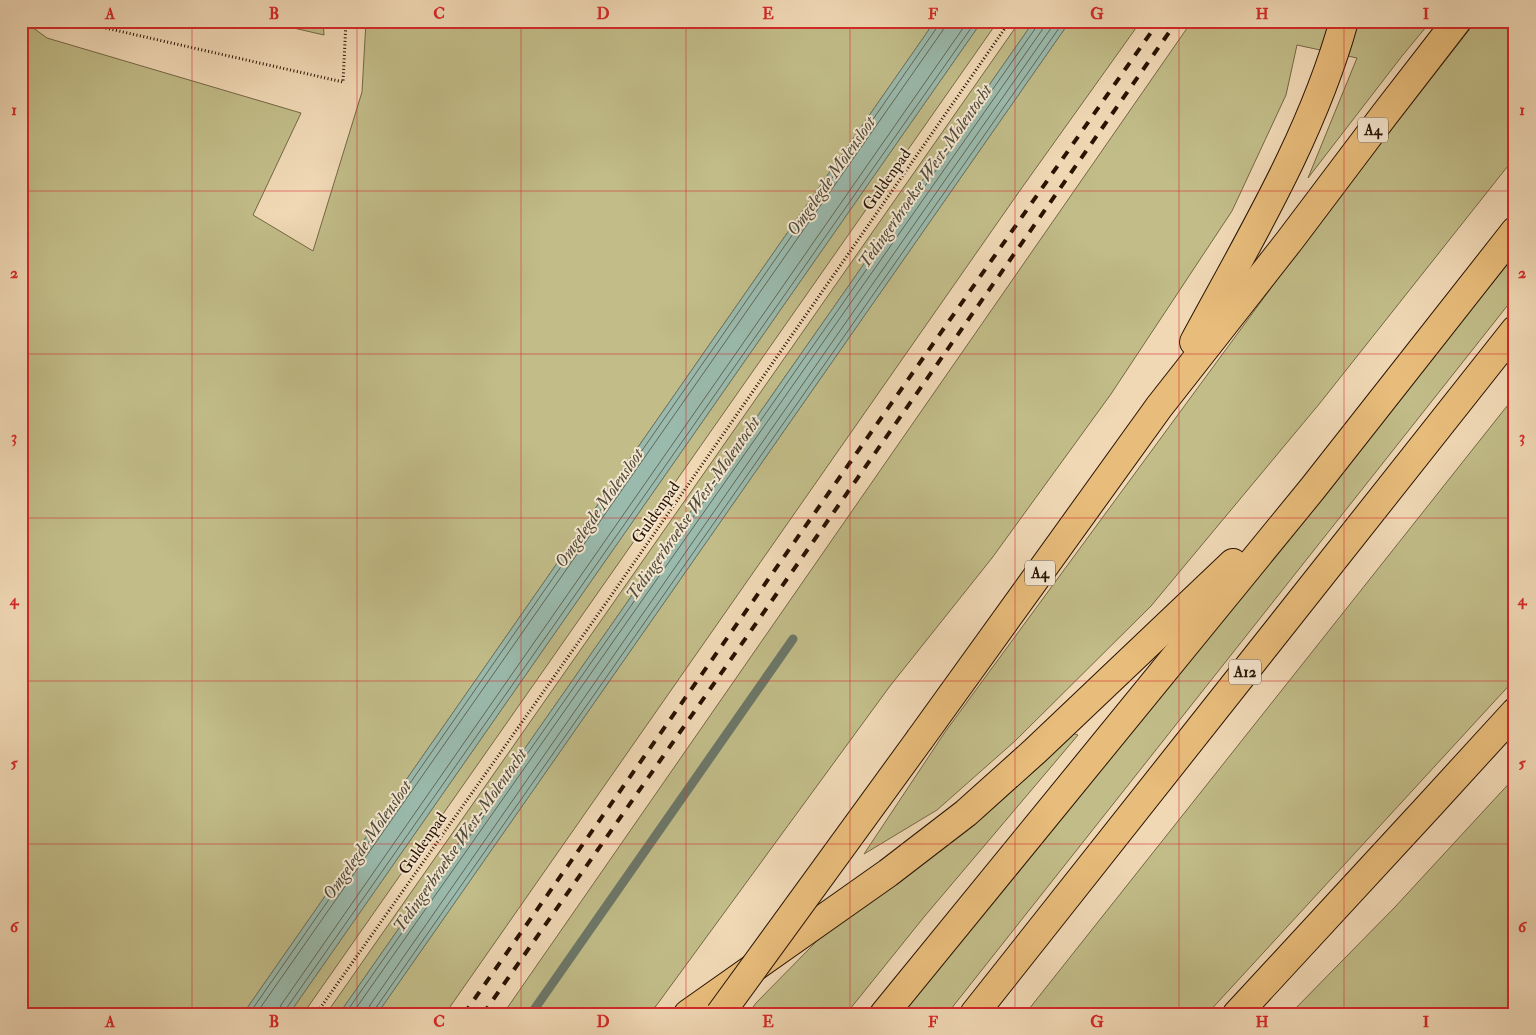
<svg xmlns="http://www.w3.org/2000/svg" width="1536" height="1035" viewBox="0 0 1536 1035" font-family="'IM FELL Double Pica',serif">
<rect width="100%" height="100%" fill="#f0d8b5"/>
<filter id="stains"><feTurbulence type="fractalNoise" baseFrequency=".004" numOctaves="4"/><feColorMatrix values="0 0 0 0 .2 0 0 0 0 .09 0 0 0 0 .02 0 0 0 .5 -.17"/></filter>
<radialGradient id="worn" r=".72"><stop offset=".6" stop-color="#630" stop-opacity="0"/><stop offset="1" stop-color="#630" stop-opacity=".3"/></radialGradient>
<g fill="#c1bc88" stroke="#746744">
<path d="M21 21H24L47 38 301 113 253 215 313 251 362 92 366 21H935L243 1014H21Z"/>
<path d="M263 21H323L324 35Z"/>
<path d="M982 21H998L303 1014H289Z"/>
<path d="M1020 21H1034L339 1014H326Z"/>
<path d="M1070 21H1141L1021 189 445 1014H377Z"/>
<path d="M1192 21H1431L1402 56 1308 178 1357 58 1297 45 1286 95 1232 211 1111 394 992 558 890 686 656 1006 646 1014H503Z"/>
<path d="M1476 21H1515V157L1320 403 1151 606 1015 741 937 810 864 854 945 732 1318 224Z"/>
<path d="M1515 255V296L947 1014H902Z"/>
<path d="M1515 396V679L1207 1014H1025Z"/>
<path d="M1067 731 1078 735 924 917 846 1014H748L756 1003 872 885Z"/>
<path d="M1515 777V1014H1290L1395 907Z"/>
</g>
<g fill="#9abaad" stroke="#6c7768">
<path d="M935 21H982L289 1014H243Z"/>
<path d="M1034 21H1070L377 1014H339Z"/>
</g>
<g fill="none" stroke-linecap="round" stroke-linejoin="round">
<g stroke="#616656" stroke-width="1">
<path d="M249 1014 938 26 939 21"/>
<path d="M256 1014 943 30 945 21"/>
<path d="M279 1014 281 1005 968 21"/>
<path d="M285 1014 286 1009 976 21"/>
<path d="M345 1014 1037 26 1038 21"/>
<path d="M352 1014 1042 30 1044 21"/>
<path d="M367 1014 370 1005 1056 21"/>
<path d="M374 1014 375 1009 1064 21"/>
</g>
<path stroke="#6c7768" stroke-width="9" d="M531 1014 793 639"/>
<g stroke="#281200" stroke-width="30">
<g id="highway">
<path d="M1194 342C1250 238 1312 136 1344 21"/>
<path d="M920 739 1159 407 1290 240 1385 114 1457 21"/>
<path d="M688 1014 888 873 966 813 1035 751 1233 563"/>
<path d="M884 1014 1313 488 1515 231"/>
<path d="M974 1014 1515 330"/>
<path d="M1237 1014 1430 805 1515 712"/>
</g>
</g>
<g stroke="#281200" stroke-width="3" stroke-dasharray="1 2.5" stroke-linecap="butt">
<path d="M75 21 343 82 346 21"/>
<path d="M316 1014 606 603 1010 21"/>
</g>
<use href="#highway" stroke="#e8bc7a" stroke-width="28"/>
<g stroke="#281200" stroke-width="4" stroke-dasharray="9 9" stroke-linecap="butt">
<path d="M464 1014 1159 21"/>
<path d="M483 1014 1177 21"/>
</g>
<g stroke="#281200" stroke-width="30" stroke-linecap="butt">
<path id="highway-bridge" d="M720 1014 920 739"/>
</g>
<use href="#highway-bridge" stroke="#e8bc7a" stroke-width="28"/>
</g>
<path fill="none" stroke="#d62828" stroke-width="1" stroke-opacity="0.55" d="M192 21V1014M357 21V1014M521 21V1014M686 21V1014M850 21V1014M1015 21V1014M1179 21V1014M1344 21V1014M21 191H1515M21 354H1515M21 518H1515M21 681H1515M21 844H1515"/>
<g text-anchor="middle" stroke-width="4" stroke-linejoin="round" paint-order="stroke">
<g fill="#f5e6cf" stroke="#66523e" stroke-width="1">
<rect x="1358" y="117.5" width="30" height="25" rx="4"/>
<rect x="1025" y="560.5" width="30" height="25" rx="4"/>
<rect x="1229" y="659.5" width="32" height="25" rx="4"/>
</g>
<g font-size="15" font-weight="bold" fill="#281200">
<text x="1373" y="135">A4</text>
<text x="1040" y="578">A4</text>
<text x="1245" y="677">A12</text>
</g>
<g font-size="16" fill="#281200" stroke="#f5e6cf">
<text transform="translate(886 179) rotate(-55)" y="6">Guldenpad</text>
<text transform="translate(655 512) rotate(-55)" y="6">Guldenpad</text>
<text transform="translate(422 843) rotate(-55)" y="6">Guldenpad</text>
</g>
<g font-size="18" font-style="italic" fill="#504d3d" stroke="#f5e6cf">
<text transform="translate(831 176) rotate(-55)" y="6">Omgelegde Molensloot</text>
<text transform="translate(925 176) rotate(-55)" y="6">Tedingerbroekse West-Molentocht</text>
<text transform="translate(599 508) rotate(-55)" y="6">Omgelegde Molensloot</text>
<text transform="translate(693 508) rotate(-55)" y="6">Tedingerbroekse West-Molentocht</text>
<text transform="translate(367 840) rotate(-55)" y="6">Omgelegde Molensloot</text>
<text transform="translate(460 840) rotate(-55)" y="6">Tedingerbroekse West-Molentocht</text>
</g>
</g>
<rect width="1536" height="1035" fill="none" stroke="#f0d8b5" stroke-width="55"/>
<rect x="28" y="28" width="1480" height="980" fill="none" stroke="#d62828" stroke-width="2"/>
<g font-size="16" text-anchor="middle" font-weight="bold" fill="#d62828">
<text x="110" y="19">A</text>
<text x="274" y="19">B</text>
<text x="439" y="19">C</text>
<text x="603" y="19">D</text>
<text x="768" y="19">E</text>
<text x="933" y="19">F</text>
<text x="1097" y="19">G</text>
<text x="1262" y="19">H</text>
<text x="1426" y="19">I</text>
<text x="14" y="115">1</text>
<text x="1522" y="115">1</text>
<text x="14" y="278">2</text>
<text x="1522" y="278">2</text>
<text x="14" y="442">3</text>
<text x="1522" y="442">3</text>
<text x="14" y="605">4</text>
<text x="1522" y="605">4</text>
<text x="14" y="768">5</text>
<text x="1522" y="768">5</text>
<text x="14" y="932">6</text>
<text x="1522" y="932">6</text>
<text x="110" y="1027">A</text>
<text x="274" y="1027">B</text>
<text x="439" y="1027">C</text>
<text x="603" y="1027">D</text>
<text x="768" y="1027">E</text>
<text x="933" y="1027">F</text>
<text x="1097" y="1027">G</text>
<text x="1262" y="1027">H</text>
<text x="1426" y="1027">I</text>
</g>
<rect width="100%" height="100%" filter="url(#stains)"/>
<rect width="100%" height="100%" fill="url(#worn)"/>
</svg>
